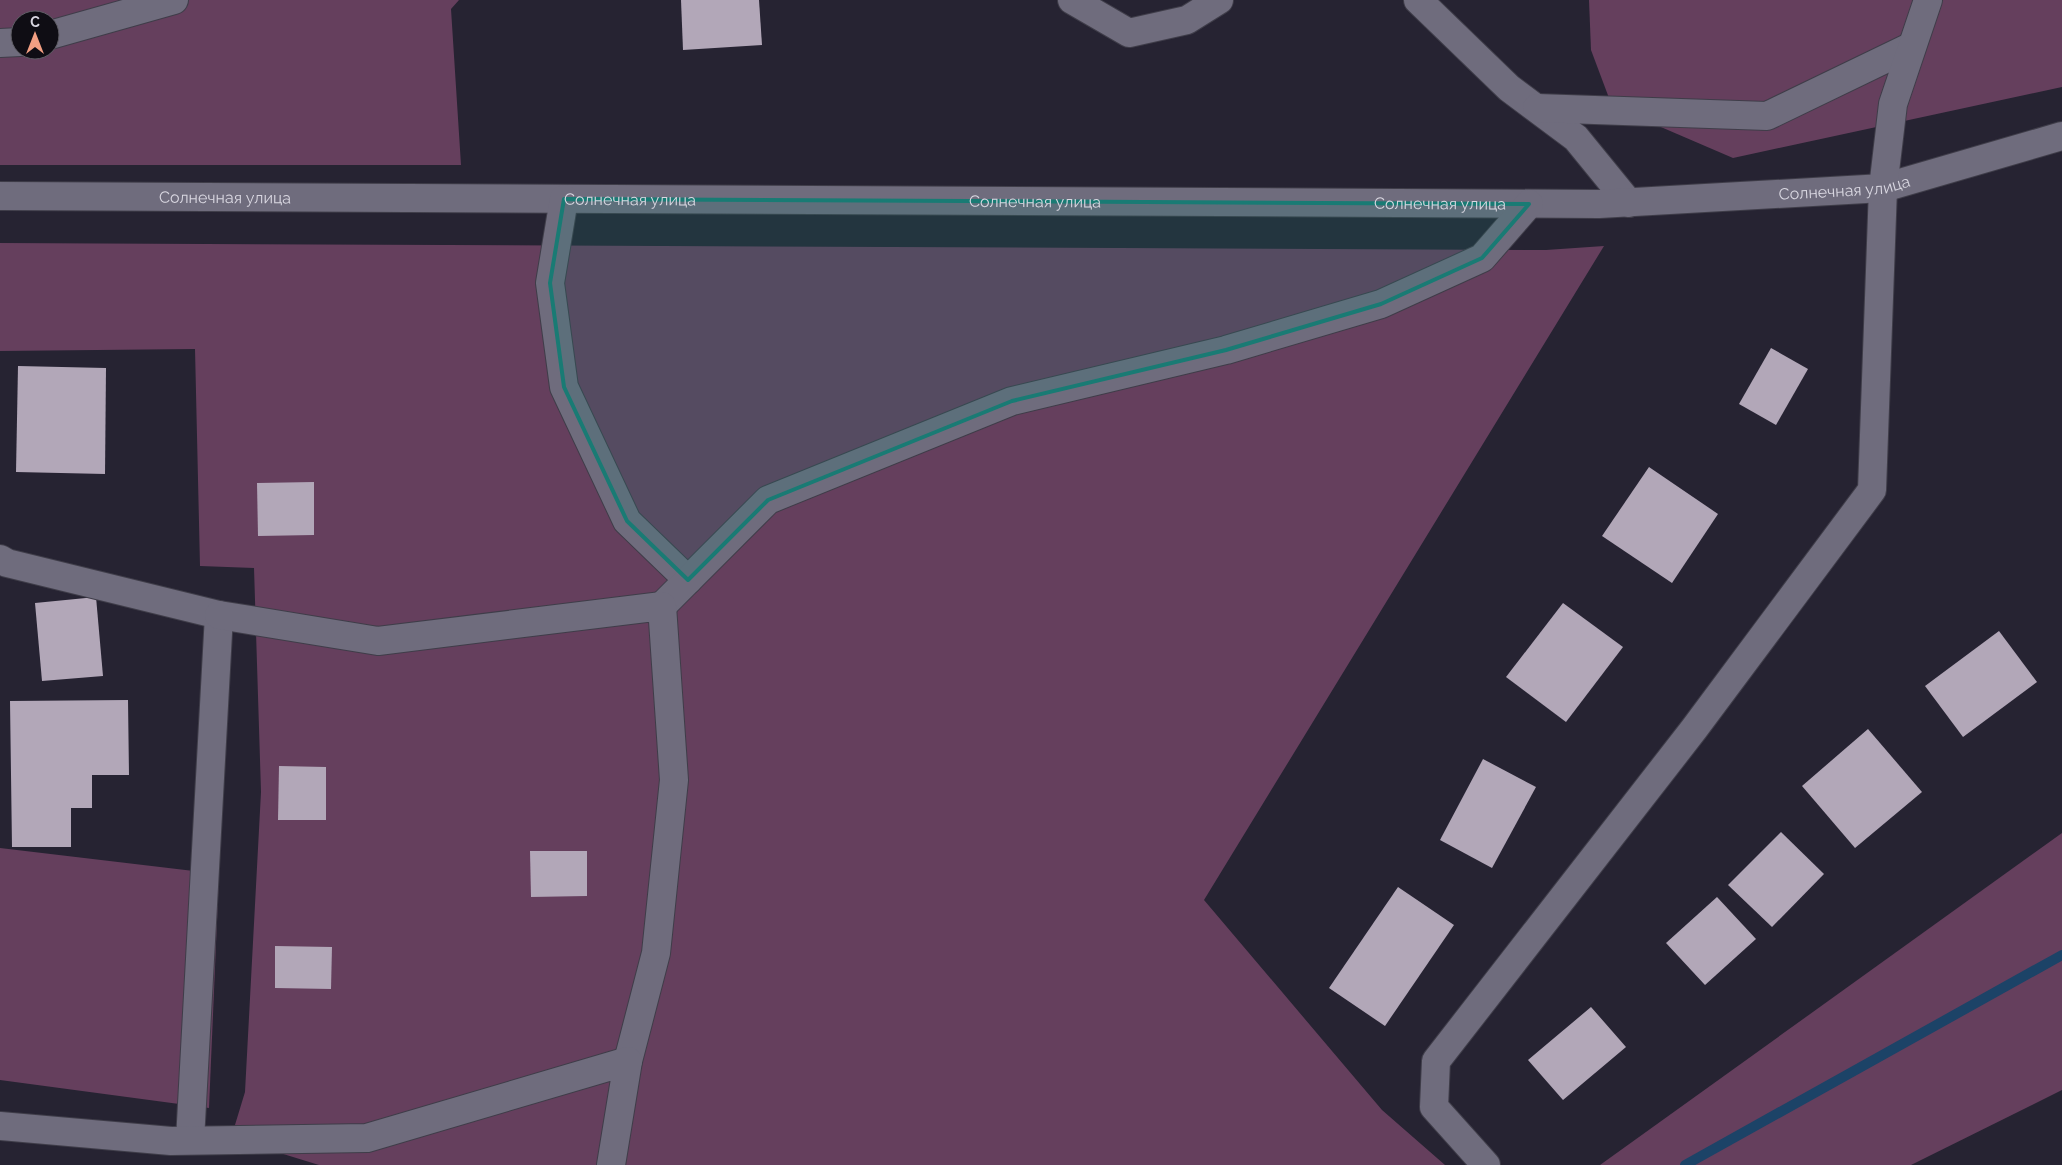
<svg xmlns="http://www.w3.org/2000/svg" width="2062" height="1165" viewBox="0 0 2062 1165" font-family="Raleway,sans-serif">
<rect width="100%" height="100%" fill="#262332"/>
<g fill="#653f5d" fill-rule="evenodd">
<path d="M0 0H459L451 9 461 165H0ZM20 20H50V50H20Z"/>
<path d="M1589 0H2062V87L1733 158 1612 106 1591 50Z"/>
<path d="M0 243 1546 250 1604 246 1204 900 1382 1110 1445 1165H319L231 1138 245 1092 261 792 254 568 200 566 195 349 0 351Z"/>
<path d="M2062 833V1090L1911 1165H1600Z"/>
<path d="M0 848 219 874 209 1108 0 1080Z"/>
</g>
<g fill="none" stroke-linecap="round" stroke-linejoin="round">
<path stroke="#1c4367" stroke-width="10" d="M1685 1165 2062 955"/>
</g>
<g fill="#b2a7b8">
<path d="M681 0H759L762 45 683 50Z"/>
<path d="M1771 348 1808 369 1776 425 1739 404Z"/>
<path d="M18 366 106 368 105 474 16 472Z"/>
<path d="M1649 467 1718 514 1672 583 1602 536Z"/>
<path d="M314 482V535L258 536 257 483Z"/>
<path d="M96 597 103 676 42 681 35 603Z"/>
<path d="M1563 603 1623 647 1566 722 1506 677Z"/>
<path d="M1999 631 2037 682 1963 737 1925 686Z"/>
<path d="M128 700 129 775H92V808H71V847H12L10 701Z"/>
<path d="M1868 729 1922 792 1855 848 1802 786Z"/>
<path d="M1483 759 1536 787 1492 868 1440 840Z"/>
<path d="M279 766 326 767V820H278Z"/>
<path d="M1781 832 1824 874 1772 927 1728 885Z"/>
<path d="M530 851H587V896L531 897Z"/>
<path d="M1398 887 1454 925 1385 1026 1329 988Z"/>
<path d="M1717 897 1756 939 1705 985 1666 943Z"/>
<path d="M275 946 332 947 331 989 275 988Z"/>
<path d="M1591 1007 1626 1047 1563 1100 1528 1060Z"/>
</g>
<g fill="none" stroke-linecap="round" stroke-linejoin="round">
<g stroke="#3f3d49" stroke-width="30">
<g id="minor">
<path d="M1072 0 1129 33 1187 20 1219 0"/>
<path d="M1418 0 1509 88 1576 138 1629 203"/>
<path d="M50 35 174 0"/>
<path d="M0 43 20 42"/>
<path d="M1537 108 1767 116 1912 46"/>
<path id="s1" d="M0 196 1599 204 1883 188 2062 136"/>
<path d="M564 199 550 283 564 387 627 521 688 580"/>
<path d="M0 559 7 563 219 615 190 1140"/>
<path d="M662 606 768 500 1012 401 1226 350 1381 304 1482 258 1529 204"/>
<path d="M219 615 378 641 662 606 674 780 656 953 628 1061"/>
<path d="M0 1126 171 1141 367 1138 628 1061 611 1165"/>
<path d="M1486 1165 1434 1107 1436 1061 1694 729 1872 490 1883 188 1893 104 1928 0"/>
</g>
</g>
<use href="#minor" stroke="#6f6c7d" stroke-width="28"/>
</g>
<path fill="#197b74" fill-opacity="0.2" stroke="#197b74" stroke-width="4" stroke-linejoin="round" d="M564 199 1529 204 1482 258 1381 304 1226 350 1012 401 768 500 688 580 627 521 564 387 550 283Z"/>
<g text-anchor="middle" stroke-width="5" stroke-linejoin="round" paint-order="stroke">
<g font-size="16" fill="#d9d7e1" stroke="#0f0d14">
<text dy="6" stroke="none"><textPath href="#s1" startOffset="1845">Солнечная улица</textPath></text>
<text dy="6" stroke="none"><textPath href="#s1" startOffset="225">Солнечная улица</textPath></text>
<text dy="6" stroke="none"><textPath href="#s1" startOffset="630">Солнечная улица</textPath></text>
<text dy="6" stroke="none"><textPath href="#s1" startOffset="1035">Солнечная улица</textPath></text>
<text dy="6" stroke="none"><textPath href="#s1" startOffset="1440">Солнечная улица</textPath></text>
</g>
</g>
<g transform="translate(35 35)"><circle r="24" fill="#0f0d14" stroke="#605e66"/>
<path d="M0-4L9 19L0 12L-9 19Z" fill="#f39f83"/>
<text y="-8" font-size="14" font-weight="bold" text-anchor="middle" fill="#d9d7e1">С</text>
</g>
</svg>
